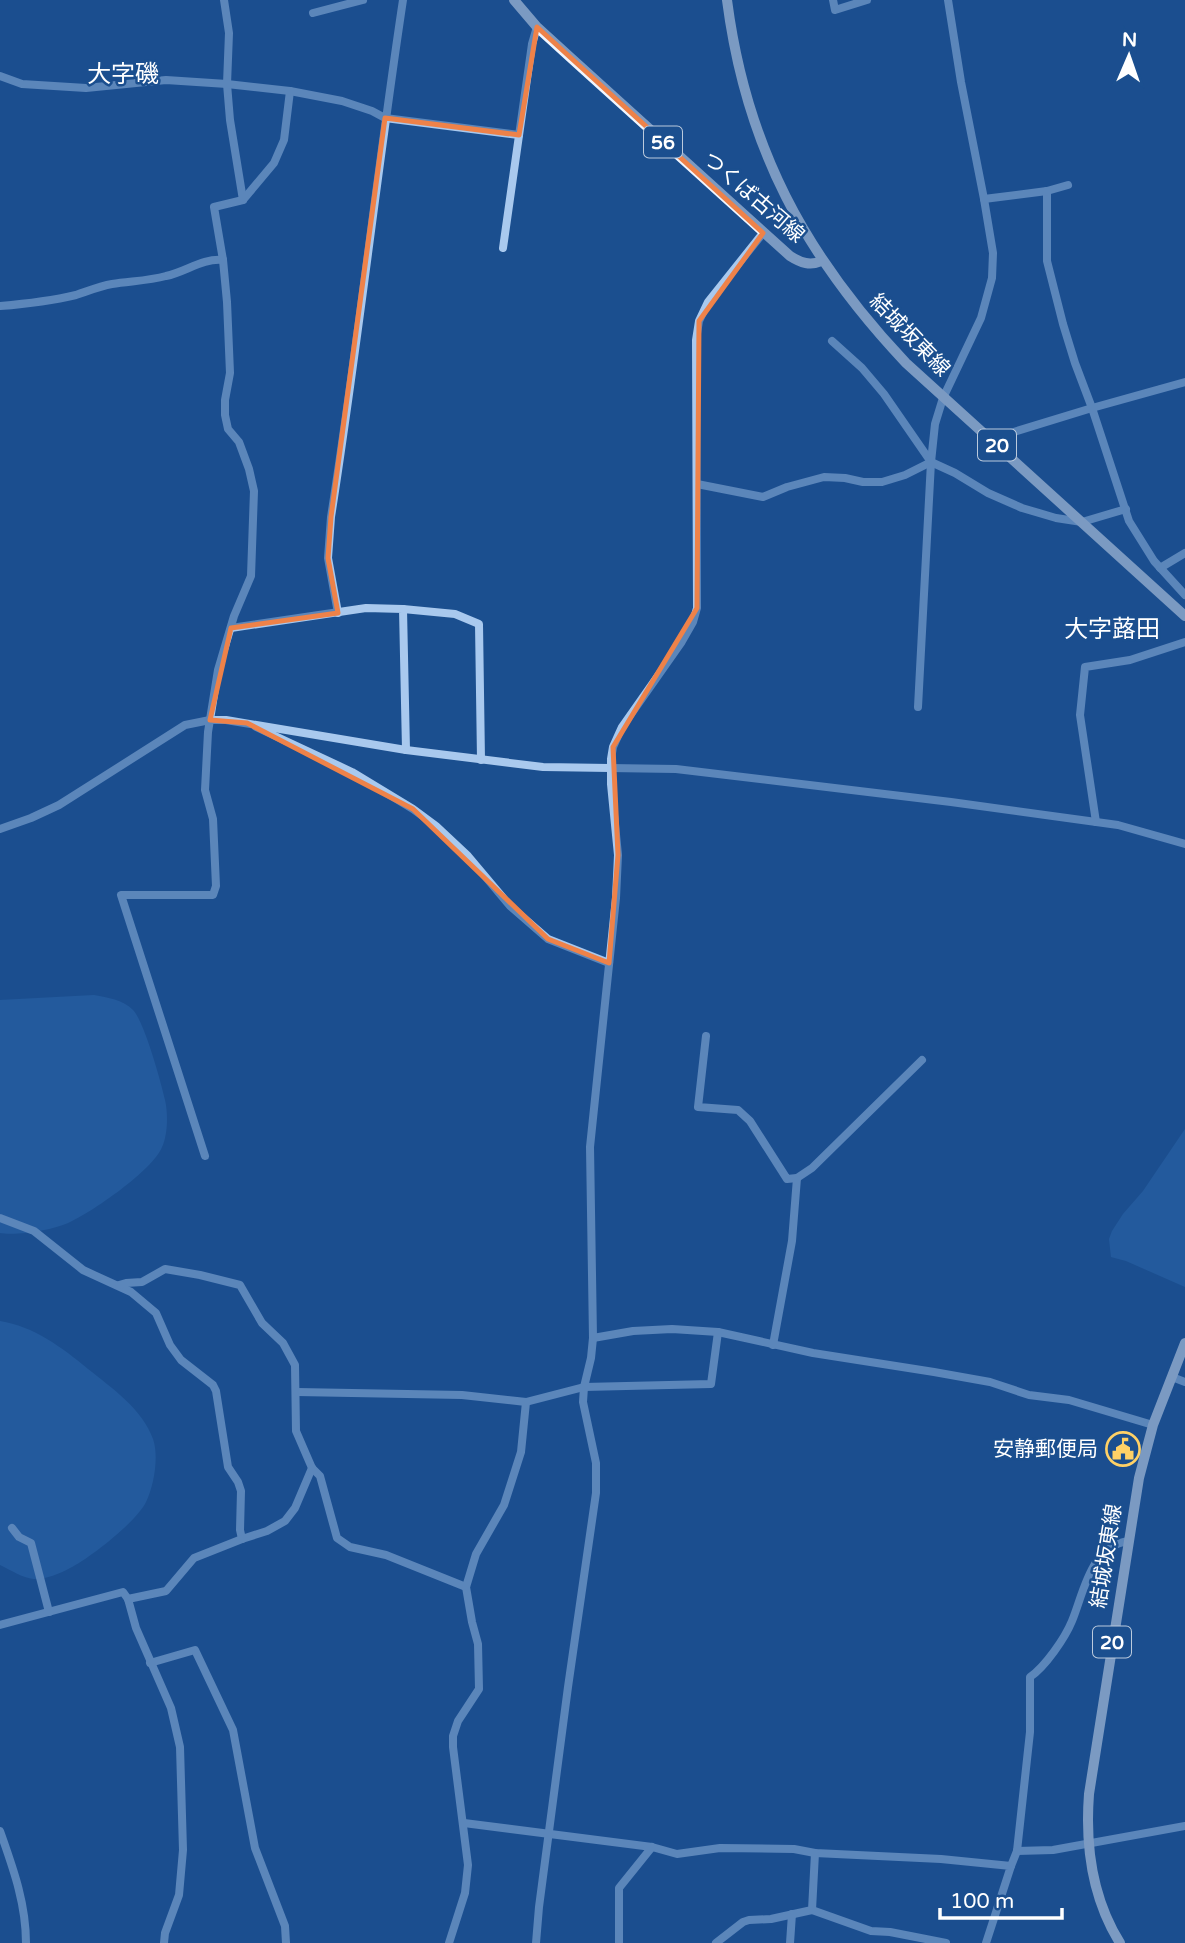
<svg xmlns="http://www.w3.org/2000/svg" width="1185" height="1943" viewBox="0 0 1185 1943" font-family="'Varela Round','Noto Sans JP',sans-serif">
<rect width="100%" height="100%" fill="#1b4f8f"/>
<g fill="#2e69ad">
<path d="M94 995C108 998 122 999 133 1010 144 1021 161 1082 165 1100 168 1113 168 1134 162 1147 153 1170 91 1213 68 1223 53 1230 16 1236 0 1233V1000Z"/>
<path d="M1185 1129V1287L1126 1261 1111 1257 1109 1239 1112 1231 1123 1214 1143 1191Z"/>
<path d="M0 1321C33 1326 63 1348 88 1369 112 1388 143 1410 153 1439 159 1456 154 1486 146 1502 137 1521 89 1559 70 1568 59 1574 47 1579 34 1579 22 1578 11 1570 0 1565Z"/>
</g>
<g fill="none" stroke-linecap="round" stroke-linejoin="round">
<g stroke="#a9c9ee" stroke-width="8">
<path d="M224 0 229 33 227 84 230 120 243 200"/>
<path d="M833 0 835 10 867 0"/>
<path d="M313 13 363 0"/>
<path d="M0 76 22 84 86 88 166 80 227 84 290 91 342 101 372 111 385 118 519 135"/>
<path d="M1047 191V261L1063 324 1075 363 1092 408 1129 521 1154 561 1185 595"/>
<path d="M984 199 1047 191 1068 185"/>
<path d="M503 248 532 44 537 27"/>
<path d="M0 306C25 304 51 301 76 295 88 291 100 286 112 284 130 281 148 281 166 276 186 272 202 258 223 260"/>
<path d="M832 341 862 368 884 394 931 462 955 473 988 493 1022 508 1056 518 1082 522 1126 509"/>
<path d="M994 443 1007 434 1092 408 1185 382"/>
<path d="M697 484 763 497 787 487 824 477 845 478 863 482H882L905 475 931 462"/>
<path d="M1160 568 1185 553"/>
<path d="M403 609 455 614 479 624 481 760"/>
<path d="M338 613 328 558 331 517C358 345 377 172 403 0"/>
<path d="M231 628 366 608 403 609 406 750"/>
<path d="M918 707 931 462 935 424 943 398 981 318 992 278 993 253 984 199 961 82 948 0"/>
<path d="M256 727 352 772 413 809 436 826 468 856 510 906 548 939 609 963"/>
<path d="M1096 822 1080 715 1085 667 1130 660 1185 642"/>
<path d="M0 829 31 818 59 805 185 725 210 720H226L406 750 543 767 676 769 951 802 1118 825 1185 844"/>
<path d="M706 1036 698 1107 738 1110 750 1121 787 1179 797 1178 812 1168 922 1060"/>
<path d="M205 1156 121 895H213L216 886 213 819 205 790 208 732 218 670 234 616 251 576 254 491 249 469 239 442 228 429 225 415V400L230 373 227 302 223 260 214 207 243 200 274 163 284 140 290 91"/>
<path d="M0 1218 34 1231 83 1270 131 1292 156 1313 170 1345 181 1360 213 1385 216 1391 228 1467 238 1482 241 1491 240 1530 242 1539"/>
<path d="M119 1285 126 1283 142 1282 165 1269 200 1275 240 1285 262 1323 283 1343 295 1365 296 1431 312 1468 320 1476 337 1538 350 1547 386 1555 466 1587"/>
<path d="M593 1338 633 1331 672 1329 718 1332 813 1353 934 1372 990 1382 1029 1395 1069 1400 1153 1425"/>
<path d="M773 1345 792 1241 797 1178"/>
<path d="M1172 1377 1185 1382"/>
<path d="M297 1392 462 1395 526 1402 584 1387 711 1384 718 1332"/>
<path d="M12 1528 19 1537 31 1543 49 1612"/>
<path d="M128 1599 166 1591 194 1558 242 1539 267 1531 285 1521 295 1508 312 1468"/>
<path d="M0 1625 123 1592 128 1599 136 1628 171 1708 180 1747 183 1850 179 1895 165 1933 164 1943"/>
<path d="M150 1663 195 1650 233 1730 255 1848 285 1926 286 1943"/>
<path d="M464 1823 652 1847 677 1854 720 1848 794 1849 815 1853 941 1859 1011 1866 986 1943"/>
<path d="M0 1831C13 1868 26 1903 26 1943"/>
<path d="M1017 1851 1053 1850 1185 1826"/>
<path d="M1011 1866 1017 1851 1030 1732V1677C1045 1667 1065 1638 1072 1621 1084 1592 1090 1547 1128 1541"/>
<path d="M812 1910 871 1931 890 1932 946 1943"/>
<path d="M449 1943 465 1893 468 1865 453 1747V1736L458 1721 479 1689 478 1644 472 1622 466 1587 476 1554 504 1505 521 1452 526 1402"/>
<path d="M536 1943 539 1907 568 1687 596 1493V1463L583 1402 584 1387 591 1358 593 1338 590 1147 616 898 618 855 611 784V759L613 747 622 727 681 643 693 622 697 608 696 340 699 321 708 302 763 233"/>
<path d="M619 1943V1888L652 1847"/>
<path d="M716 1943 743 1922 749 1920 771 1919 812 1910 815 1853"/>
<path d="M790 1943 792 1914"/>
</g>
<g stroke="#f0f6ff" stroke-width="10">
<path d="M514 0 537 27 571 58 790 256C801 263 810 266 822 261"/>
<path d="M727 0C746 147 805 256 906 363L1185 616"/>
<path d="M1120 1943C1092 1898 1085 1847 1089 1794L1139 1478 1153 1425 1185 1343"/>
</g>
</g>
<path d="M0 0H1185V1943H0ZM537 27 763 233 699 321 697 608 613 747 618 855 609 963 548 939 413 809 247 723 210 720 231 628 338 613 328 558 331 517 385 118 519 135Z" fill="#1b4f8f" fill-opacity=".55" fill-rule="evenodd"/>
<path fill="none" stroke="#ee8249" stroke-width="5" stroke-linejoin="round" d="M537 27 763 233 699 321 697 608 613 747 618 855 609 963 548 939 413 809 247 723 210 720 231 628 338 613 328 558 331 517 385 118 519 135Z"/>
<defs>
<g id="civic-ring" transform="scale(1.75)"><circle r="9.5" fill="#1b4f8f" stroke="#ffd166" stroke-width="1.5"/><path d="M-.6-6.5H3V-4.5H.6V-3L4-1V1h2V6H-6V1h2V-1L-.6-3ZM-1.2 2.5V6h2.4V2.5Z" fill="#ffd166"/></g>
</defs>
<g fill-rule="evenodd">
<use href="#civic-ring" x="1123" y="1449"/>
</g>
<g text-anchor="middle" stroke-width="5" stroke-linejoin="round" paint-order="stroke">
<g fill="#1b4f8f" stroke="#bbcadd" stroke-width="2">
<rect x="644" y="126.5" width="38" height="31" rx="5"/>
<rect x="978" y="429.5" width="38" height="31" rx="5"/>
<rect x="1093" y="1626.5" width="38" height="31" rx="5"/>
</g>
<g font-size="19" font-weight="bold" fill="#fff">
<text x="663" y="149">56</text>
<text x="997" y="452">20</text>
<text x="1112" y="1649">20</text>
</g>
<g font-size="21" fill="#fff" stroke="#1b4f8f">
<text transform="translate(754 197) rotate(41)" y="7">つくば古河線</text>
<text transform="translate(910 335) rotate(46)" y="7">結城坂東線</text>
<text transform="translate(1106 1556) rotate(-81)" y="7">結城坂東線</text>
</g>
<g font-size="21" fill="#fff" stroke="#1b4f8f" text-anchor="end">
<text x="1098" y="1456">安静郵便局</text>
</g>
<g font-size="24" fill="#fff" stroke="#1b4f8f">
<text x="123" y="82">大字磯</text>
<text x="1112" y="637">大字蕗田</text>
</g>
</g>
<g transform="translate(1129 56) rotate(2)" stroke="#1b4f8f" stroke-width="5" paint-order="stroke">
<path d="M0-5L12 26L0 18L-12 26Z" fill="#ffffff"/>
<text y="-10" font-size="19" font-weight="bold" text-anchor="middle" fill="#ffffff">N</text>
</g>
<path d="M940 1908v10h122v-10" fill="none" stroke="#ffffff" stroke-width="3.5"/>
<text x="950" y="1908" font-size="21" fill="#ffffff" stroke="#1b4f8f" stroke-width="5" paint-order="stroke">100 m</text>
</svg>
